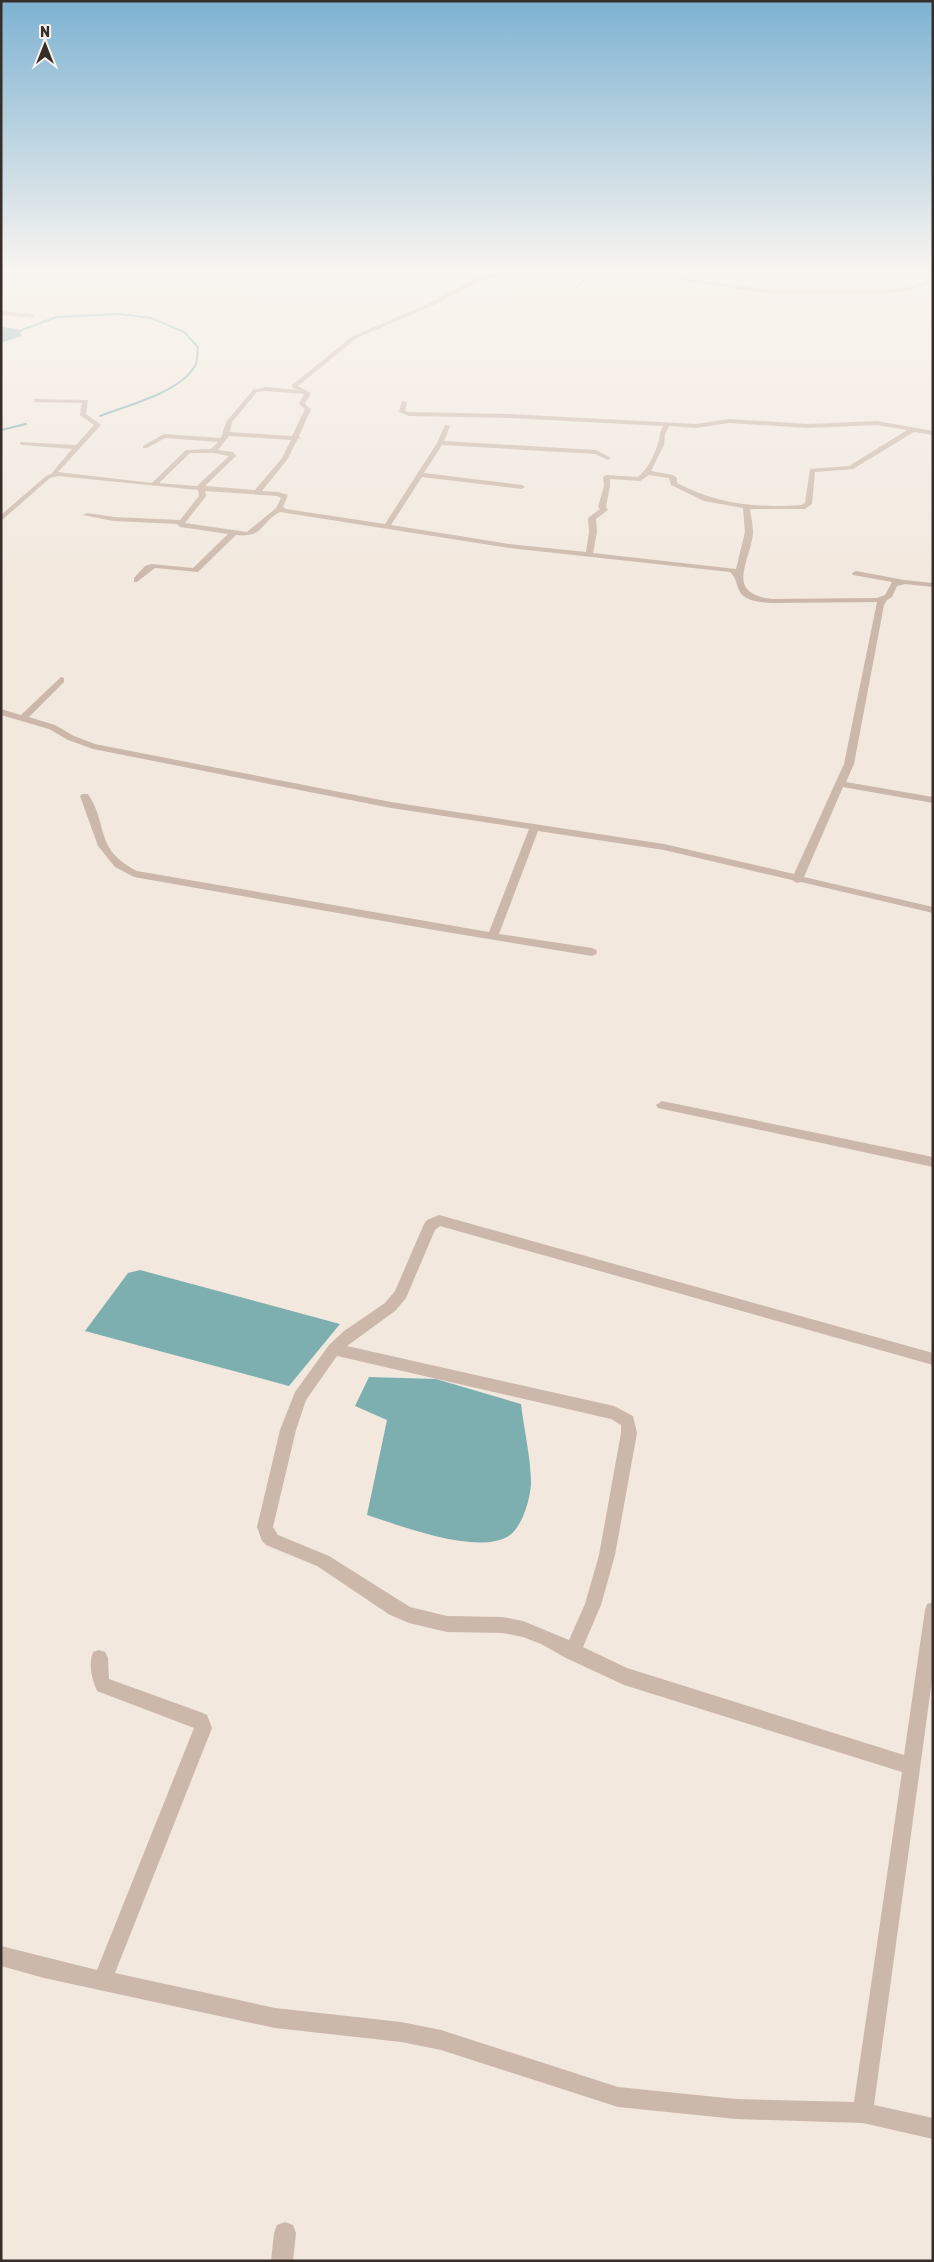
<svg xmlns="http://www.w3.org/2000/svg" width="934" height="2262" viewBox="0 0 934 2262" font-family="Rubik,sans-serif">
<rect width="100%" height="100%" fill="#f2e8de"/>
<g fill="#7dafb0">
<path d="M1 327 18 329 22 336 1 343Z"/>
<path d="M140 1270 340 1324 289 1386 85 1331 128 1273Z"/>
<path d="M369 1377 436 1379 521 1404C524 1430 531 1458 531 1484 530 1499 523 1525 510 1535 480 1557 399 1525 367 1515L387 1420 355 1406Z"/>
</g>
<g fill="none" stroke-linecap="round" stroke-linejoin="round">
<g stroke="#7dafb0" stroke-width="2">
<path d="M17 332 56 317 119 314 151 318 184 332 198 347C197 353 198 361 195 366 179 393 128 405 100 416"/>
<path d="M1 430 26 424"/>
</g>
<g fill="#cbb8aa" fill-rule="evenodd">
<path d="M207 267H213L198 277H194V275Z"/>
<path d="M509 267H515L505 276 482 279 434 305 357 338 298 386 311 393 305 404 311 409 299 436 300 438 297 440 287 460 262 491 278 492 288 495 283 507 286 509 385 524 437 443 445 425 450 426 444 441 596 450 611 458 608 460 595 454 442 445 424 473 522 485 525 487 522 489 422 477 391 525 509 544 586 552 589 532 588 518 600 509 598 507 604 486 603 477 606 475 638 477C647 470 654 456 657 446 660 439 659 433 663 426L510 418 409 416 399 412 402 401 407 402 405 411 409 412 510 414 696 424 729 419 808 424 877 421 933 431V435L914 432 853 469 815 472 812 504 805 509H750C751 516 753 525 753 533 750 563 724 593 772 599L877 598 885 595 892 582 853 575 852 573 856 571 904 580 933 583V587L905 584 897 586 892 597 887 600 884 605 854 764 846 782 933 797V803L843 787 804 877 933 907V913L801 882 797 883 792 880 664 850 538 831 499 934 592 948 596 950 597 952 596 954 592 956 440 931 134 877 115 867 98 846 80 796 82 794H88C109 826 94 849 137 871L489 932 529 829 391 808 93 749 68 740 49 729 1 715V709L21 715 61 677 64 678V682L29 717 55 725 74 736 95 744 391 802 664 844 794 874 844 764 877 602 772 603C761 602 744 602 739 590 736 583 736 577 730 572L509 548 280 512C259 523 265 538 236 535L198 572 155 568 137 582H134V578L145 566 151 564 193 568 228 534 180 527 177 524 114 521 83 515 87 513 114 517 180 520 199 496 198 490 58 476 50 478 1 521V515L46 476 51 474 72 449 22 445 20 444V442L76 445 94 425 80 415 82 403 35 402 33 399 88 400 86 414 101 425 58 472 152 483 186 450 211 449 218 442 165 438 147 448H143V446L164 434 221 438 226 422 253 390 266 387 298 390 292 387V385L353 336 430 303 479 277 501 274ZM266 391 304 394 299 404 305 409 292 436 230 432 232 422 257 392ZM729 423 808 428 877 425 907 430 849 466 810 469 805 503 801 505C755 508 717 504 677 483V478L673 475 651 471 664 445 665 434 669 426 696 428ZM229 436 291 440 282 458 255 490 205 486 236 456 233 452 218 450ZM190 453H213L229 456 197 486 159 483ZM649 475 669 478 671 485 704 501 743 508 745 532 736 569 593 553 597 532 596 519 608 510 606 507 610 486V479L640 481ZM205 491 277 496 281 498 276 508 247 532 185 523 206 496Z"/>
<path d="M593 267H599L578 288H574Z"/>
<path d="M648 267H656L690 279 771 290H884L911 287 928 280 921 267H927L933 282 912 290 884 294H771L689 282Z"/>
<path d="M1 311 32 314 35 316 32 318 1 315Z"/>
<path d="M662 1101 933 1157V1167L658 1108 656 1105Z"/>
<path d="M439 1215 933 1353V1365L440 1226 435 1230 406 1298 395 1311 347 1346 614 1406 633 1416 637 1433 615 1555 601 1605 583 1647 627 1668 904 1755 925 1610 927 1604 933 1602V1673L874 2105 933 2118V2139L863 2123 736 2119 618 2107 441 2050 401 2042 275 2028 44 1978 1 1966V1946L97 1970 194 1728 97 1691C92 1679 88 1665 93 1652L99 1650 105 1652 108 1658 109 1679 203 1713 207 1715 212 1728 115 1973 275 2008 401 2022 441 2030 618 2087 736 2099 854 2102 902 1772 624 1685 566 1658 541 1644 523 1637 503 1633 447 1632 409 1623 390 1615 317 1566 266 1545 262 1541 257 1527 280 1430 295 1392 329 1345 344 1331 385 1303 395 1291 424 1224 427 1220ZM337 1356 611 1419 621 1425V1433L599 1555 585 1604 569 1640 523 1621 503 1617 447 1616 410 1607 329 1556 278 1535 273 1527 296 1430 306 1400Z"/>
<path d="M285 2222 293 2225 296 2233 293 2261H271L274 2233 277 2225Z"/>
</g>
</g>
<linearGradient id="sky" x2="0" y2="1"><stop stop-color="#7db2d2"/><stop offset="0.46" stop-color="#f9f5f0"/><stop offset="1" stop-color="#f9f5f0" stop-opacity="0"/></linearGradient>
<rect width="934" height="584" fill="url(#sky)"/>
<rect width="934" height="2262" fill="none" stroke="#382e29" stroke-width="5"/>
<g transform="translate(45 45)" stroke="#faf2eb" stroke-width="4" paint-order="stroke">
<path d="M0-4L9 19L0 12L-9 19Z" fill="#382e29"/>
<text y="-8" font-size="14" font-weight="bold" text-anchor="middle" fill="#382e29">N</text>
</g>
</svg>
